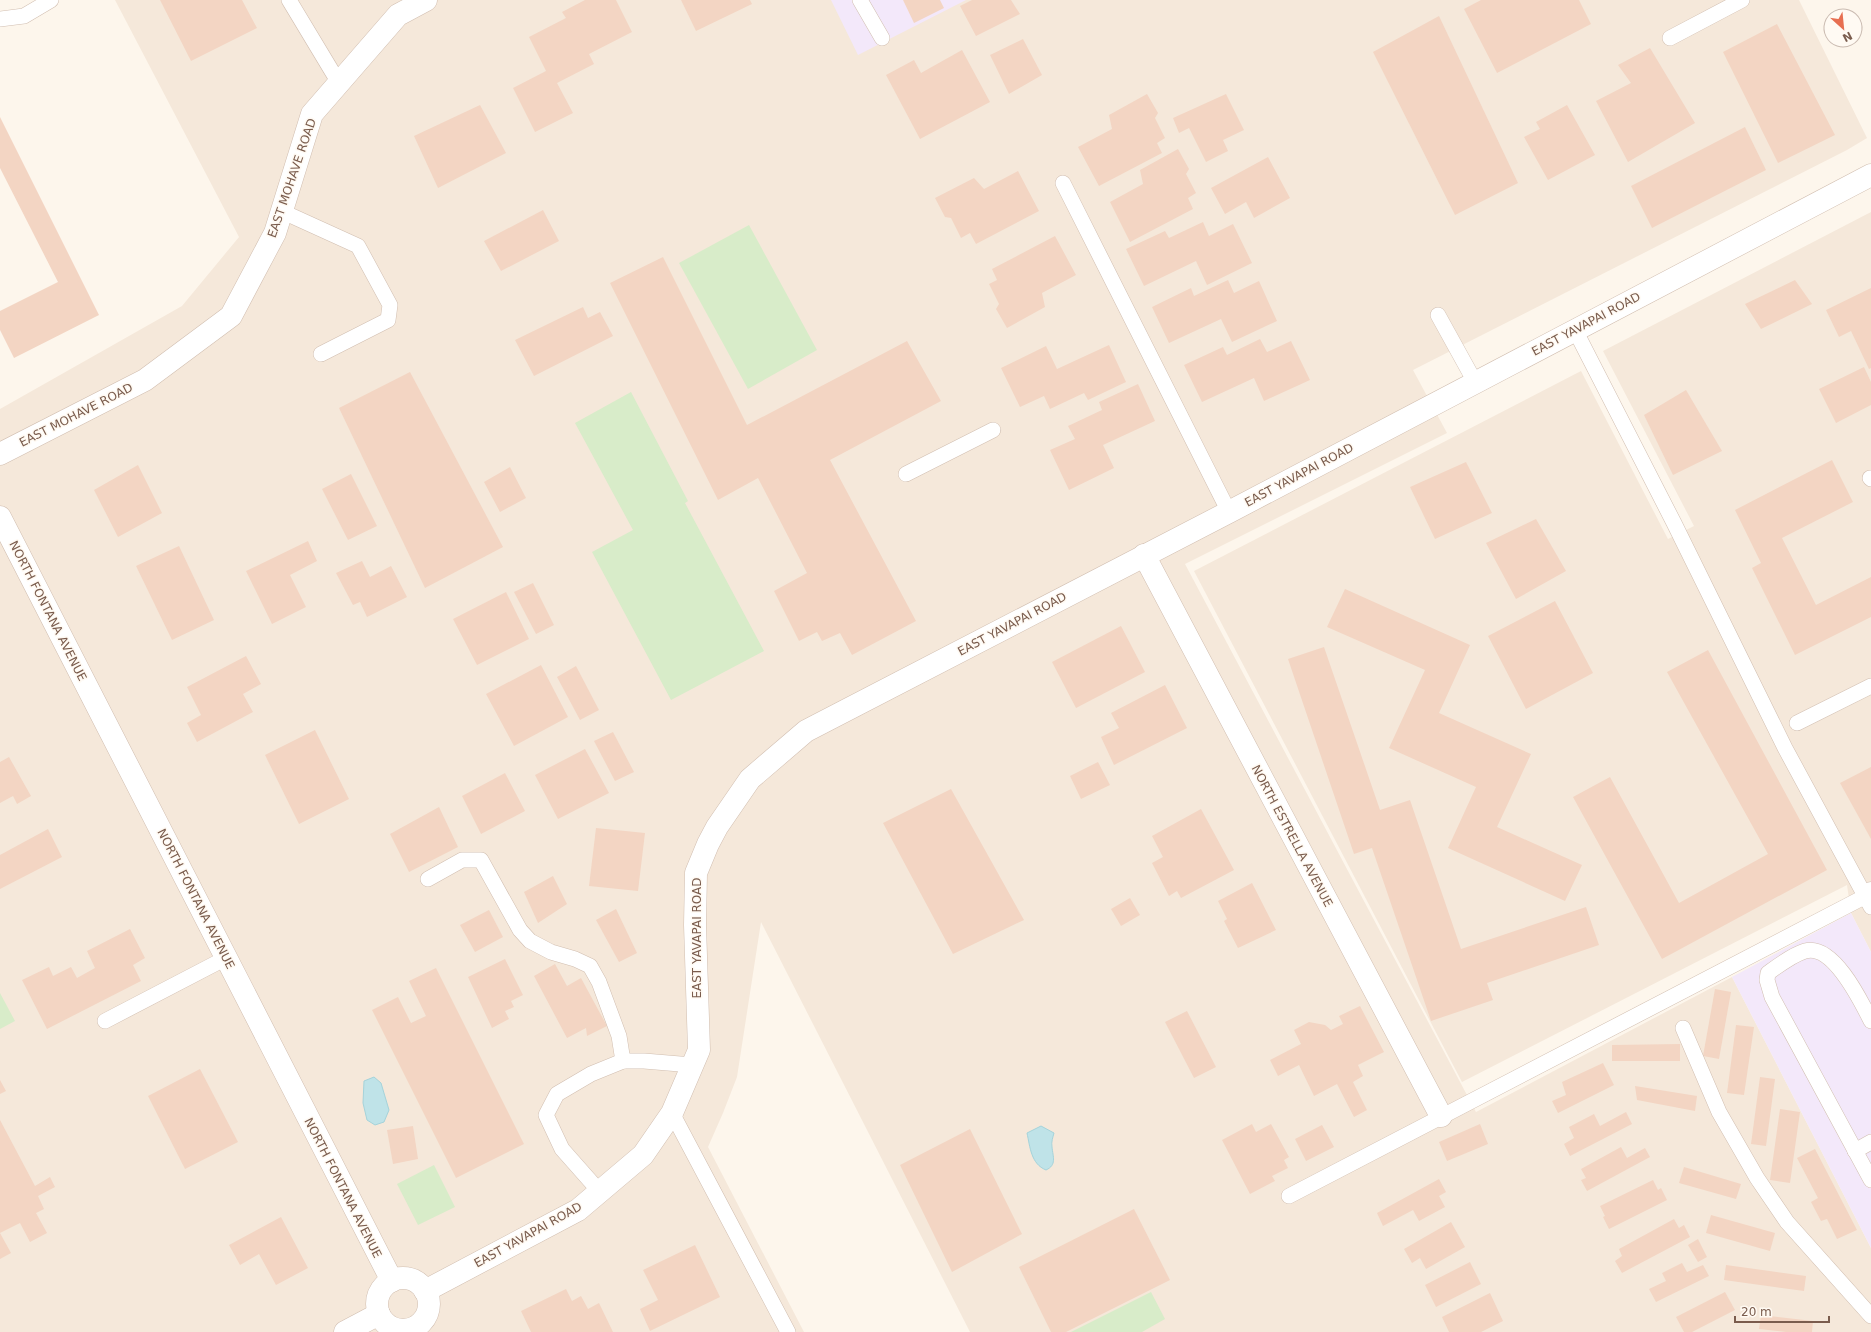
<svg xmlns="http://www.w3.org/2000/svg" width="1871" height="1332" viewBox="0 0 1871 1332" font-family="'DejaVu Sans',sans-serif">
<rect width="100%" height="100%" fill="#fdf6ec"/>
<g fill="#f5e8da">
<path d="M115 0H1799L1867 138 1847 150 1413 370 1447 433 1185 564 1476 1112 1732 977 1871 1248V1332H970L761 922 737 1077 723 1113 708 1147 804 1332H0V409L182 306 239 237Z"/>
<path d="M1871 212V952L1851 913 1847 885 1462 1082 1194 571 1581 371 1668 539 1694 526 1603 351Z"/>
</g>
<g fill="#f3e8fa">
<path d="M831 0H966L858 55Z"/>
<path d="M1851 913 1871 952V1248L1732 977Z"/>
</g>
<g fill="#d8ecc9">
<path d="M749 225 817 350 748 389 679 263Z"/>
<path d="M631 392 688 501 685 503 764 651 671 700 592 552 633 530 575 423Z"/>
<path d="M0 993 15 1021 0 1029Z"/>
<path d="M434 1165 455 1207 418 1225 397 1184Z"/>
<path d="M1151 1292 1165 1319 1142 1332H1071Z"/>
</g>
<g fill="#bfe3e8" stroke="#a5d3da">
<path d="M374 1077 381 1083 389 1110 384 1122 375 1125 367 1120 363 1103 364 1081Z"/>
<path d="M1041 1126 1054 1133C1053 1137 1051 1142 1052 1147 1053 1157 1057 1165 1046 1170 1031 1164 1030 1147 1027 1133Z"/>
</g>
<g fill="#f3d5c3">
<path d="M160 0H242L257 28 191 61Z"/>
<path d="M585 0H616L632 32 589 54 594 64 557 83 573 113 535 132 513 88 546 71 529 37 566 18 562 12Z"/>
<path d="M681 0H750L752 4 696 31Z"/>
<path d="M903 0H940L944 8 914 23Z"/>
<path d="M972 0H1011L1020 14 976 36 960 6Z"/>
<path d="M1481 0H1579L1591 24 1497 73 1464 9Z"/>
<path d="M1439 16 1518 183 1455 215 1373 52Z"/>
<path d="M1777 24 1835 135 1778 163 1723 52Z"/>
<path d="M1023 39 1042 75 1009 94 990 55Z"/>
<path d="M1650 48 1695 123 1628 162 1596 101 1631 83 1618 65Z"/>
<path d="M962 50 990 102 920 139 886 75 914 60 921 73Z"/>
<path d="M1147 94 1158 113 1155 118 1165 138 1157 143 1162 153 1099 186 1078 147 1112 129 1109 115Z"/>
<path d="M1226 94 1244 130 1223 140 1228 151 1206 162 1189 128 1179 133 1173 118Z"/>
<path d="M480 105 506 153 438 188 414 136Z"/>
<path d="M1567 105 1595 155 1548 180 1524 137 1540 129 1536 122Z"/>
<path d="M0 117 99 315 14 358 0 330V311L58 282 0 168Z"/>
<path d="M1745 127 1766 170 1652 228 1631 186Z"/>
<path d="M1178 149 1189 169 1186 174 1196 193 1188 198 1193 209 1130 242 1110 202 1143 184 1140 170Z"/>
<path d="M1268 157 1290 198 1254 218 1246 202 1225 214 1211 188Z"/>
<path d="M1018 171 1039 211 976 244 970 233 961 238 951 218 945 217 935 198 974 178 984 189Z"/>
<path d="M543 210 559 241 501 271 484 241Z"/>
<path d="M1203 222 1209 236 1233 224 1252 263 1207 285 1196 261 1144 286 1126 249 1165 231 1169 238Z"/>
<path d="M1055 236 1076 275 1042 293 1045 307 1007 328 996 309 999 304 989 284 997 280 992 269Z"/>
<path d="M663 257 747 425 907 341 941 401 830 460 916 621 852 655 840 633 822 641 817 632 799 641 774 591 807 573 758 478 718 500 610 283Z"/>
<path d="M1228 280 1234 293 1259 281 1277 321 1232 342 1221 319 1169 343 1152 307 1191 288 1194 296Z"/>
<path d="M1795 280 1812 304 1761 329 1745 304Z"/>
<path d="M1871 288V368L1869 369 1851 331 1839 337 1826 310Z"/>
<path d="M583 307 588 318 600 312 613 336 534 376 515 340Z"/>
<path d="M1260 339 1267 352 1291 341 1310 380 1264 401 1254 378 1202 402 1184 365 1223 347 1227 355Z"/>
<path d="M1109 345 1126 382 1088 400 1084 393 1050 409 1044 396 1020 407 1001 368 1046 346 1057 369Z"/>
<path d="M1864 367 1871 382V405L1836 423 1819 389Z"/>
<path d="M410 372 503 547 425 588 339 408Z"/>
<path d="M1138 384 1155 421 1103 445 1114 468 1069 490 1050 450 1075 439 1068 426 1102 410 1099 402Z"/>
<path d="M1686 390 1722 451 1673 475 1644 415Z"/>
<path d="M1832 460 1853 502 1782 538 1816 605 1871 577V617L1795 655 1752 568 1761 563 1735 510Z"/>
<path d="M1466 462 1492 513 1435 539 1410 487Z"/>
<path d="M138 465 162 513 118 537 94 490Z"/>
<path d="M510 467 526 498 500 512 484 482Z"/>
<path d="M351 474 377 526 348 540 322 489Z"/>
<path d="M1536 519 1566 571 1516 599 1486 543Z"/>
<path d="M308 541 317 561 290 575 306 607 272 624 246 571Z"/>
<path d="M179 546 214 620 172 640 136 566Z"/>
<path d="M362 561 370 577 391 566 407 597 367 617 360 602 353 605 336 573Z"/>
<path d="M533 583 554 625 536 634 514 592Z"/>
<path d="M1345 589 1470 645 1439 713 1531 754 1497 827 1582 865 1565 901 1448 848 1476 787 1389 748 1425 670 1327 627Z"/>
<path d="M506 592 529 639 477 665 453 619Z"/>
<path d="M1555 601 1593 673 1526 709 1488 636Z"/>
<path d="M1121 626 1145 672 1076 708 1052 662Z"/>
<path d="M1324 647 1380 810 1410 800 1461 949 1586 907 1599 945 1487 983 1493 1000 1431 1021 1372 848 1354 854 1288 659Z"/>
<path d="M1708 650 1827 870 1662 959 1573 797 1610 777 1679 903 1768 854 1667 672Z"/>
<path d="M246 656 261 684 243 694 253 712 197 742 187 723 201 715 187 687Z"/>
<path d="M541 665 568 717 514 746 486 694Z"/>
<path d="M576 666 599 710 580 720 557 677Z"/>
<path d="M1165 685 1187 728 1114 765 1101 737 1119 728 1111 713Z"/>
<path d="M315 730 349 799 299 824 265 755Z"/>
<path d="M613 732 634 772 615 781 594 741Z"/>
<path d="M585 749 609 793 558 819 535 775Z"/>
<path d="M9 757 31 796 17 804 13 796 0 803V762Z"/>
<path d="M1098 762 1110 785 1081 799 1070 776Z"/>
<path d="M1871 767V839L1840 783Z"/>
<path d="M505 773 525 811 481 834 462 796Z"/>
<path d="M951 789 1024 920 953 954 883 823Z"/>
<path d="M439 807 458 847 409 872 390 834Z"/>
<path d="M1201 809 1234 870 1181 898 1177 891 1169 896 1152 863 1163 857 1152 836Z"/>
<path d="M596 828 645 833 638 891 589 886Z"/>
<path d="M48 829 62 857 0 889V855Z"/>
<path d="M553 876 567 904 538 923 524 892Z"/>
<path d="M1252 883 1276 930 1238 948 1224 921 1227 919 1218 901Z"/>
<path d="M1130 898 1140 915 1121 926 1111 909Z"/>
<path d="M616 909 637 953 619 962 596 920Z"/>
<path d="M489 910 503 937 475 952 460 925Z"/>
<path d="M130 929 145 958 133 965 141 981 47 1029 22 980 49 967 53 976 71 967 77 978 95 968 87 951Z"/>
<path d="M505 959 523 995 511 1001 514 1007 505 1011 509 1019 492 1028 468 977Z"/>
<path d="M555 964 567 986 581 978 607 1026 587 1036 586 1028 567 1038 534 976Z"/>
<path d="M436 968 524 1144 456 1178 372 1010 398 997 411 1023 426 1016 409 981Z"/>
<path d="M1715 989 1731 992 1719 1059 1703 1056Z"/>
<path d="M1360 1006 1384 1052 1358 1065 1363 1076 1353 1082 1367 1110 1354 1117 1337 1084 1314 1096 1299 1065 1278 1076 1270 1060 1301 1044 1294 1030 1309 1022 1325 1025 1331 1030 1343 1024 1339 1016Z"/>
<path d="M1187 1011 1216 1067 1194 1078 1165 1022Z"/>
<path d="M1736 1025 1754 1027 1744 1095 1727 1093Z"/>
<path d="M1680 1044V1061H1612V1045Z"/>
<path d="M1603 1063 1614 1085 1558 1113 1552 1101 1566 1095 1562 1082Z"/>
<path d="M200 1069 238 1142 185 1169 148 1096Z"/>
<path d="M1760 1077 1775 1079 1766 1146 1751 1144Z"/>
<path d="M0 1080 6 1091 0 1094Z"/>
<path d="M1635 1086 1697 1096 1695 1111 1637 1100Z"/>
<path d="M1780 1109 1800 1112 1790 1183 1770 1180Z"/>
<path d="M1626 1112 1632 1124 1570 1156 1564 1144 1574 1138 1569 1127 1594 1114 1600 1126Z"/>
<path d="M0 1120 35 1186 50 1177 55 1187 38 1196 44 1209 36 1213 47 1233 30 1242 20 1223 0 1233 11 1253 0 1259Z"/>
<path d="M1252 1124 1256 1132 1271 1124 1289 1157 1284 1160 1288 1168 1272 1176 1275 1181 1250 1194 1222 1140Z"/>
<path d="M1480 1124 1488 1144 1447 1161 1439 1142Z"/>
<path d="M1322 1125 1334 1147 1306 1161 1295 1139Z"/>
<path d="M413 1126 418 1159 393 1164 387 1130Z"/>
<path d="M970 1129 1022 1234 952 1272 900 1165Z"/>
<path d="M1621 1147 1627 1158 1645 1148 1650 1157 1587 1191 1581 1180 1586 1178 1581 1169Z"/>
<path d="M1815 1149 1857 1230 1837 1239 1827 1219 1821 1221 1811 1202 1818 1198 1797 1158Z"/>
<path d="M1684 1167 1741 1184 1736 1199 1679 1183Z"/>
<path d="M1439 1179 1446 1192 1439 1196 1445 1207 1419 1221 1413 1210 1383 1226 1377 1213Z"/>
<path d="M1653 1180 1658 1190 1661 1188 1667 1200 1609 1229 1603 1217 1605 1216 1600 1206Z"/>
<path d="M1134 1209 1170 1280 1066 1332H1051L1019 1267Z"/>
<path d="M1711 1215 1775 1233 1770 1251 1706 1233Z"/>
<path d="M281 1217 308 1268 276 1285 259 1254 240 1265 229 1245Z"/>
<path d="M1674 1219 1679 1228 1684 1225 1690 1237 1622 1273 1615 1261 1622 1256 1619 1249Z"/>
<path d="M1451 1222 1465 1247 1426 1269 1420 1258 1412 1263 1404 1249Z"/>
<path d="M1698 1239 1707 1257 1698 1262 1688 1245Z"/>
<path d="M695 1245 720 1297 650 1331 640 1309 658 1300 643 1270Z"/>
<path d="M1470 1262 1481 1284 1436 1307 1425 1285Z"/>
<path d="M1682 1263 1687 1272 1703 1265 1709 1276 1656 1302 1649 1289 1666 1281 1662 1273Z"/>
<path d="M1726 1265 1806 1276 1804 1291 1724 1280Z"/>
<path d="M566 1289 572 1301 581 1296 588 1309 599 1303 613 1332H531L521 1311Z"/>
<path d="M1725 1292 1735 1310 1692 1332H1684L1676 1317Z"/>
<path d="M1490 1293 1503 1321 1481 1332H1449L1442 1317Z"/>
<path d="M1761 1315 1813 1321 1812 1332H1786L1759 1329Z"/>
</g>
<g fill="none" stroke-linecap="round" stroke-linejoin="round">
<g stroke="#d1beb0" stroke-width="16">
<g id="service">
<path d="M289 0 339 83"/>
<path d="M860 0 882 38"/>
<path d="M0 19 24 16 51 0"/>
<path d="M1670 38 1742 0"/>
<path d="M1063 183 1229 512"/>
<path d="M281 211 358 246 390 305 388 320 321 354"/>
<path d="M1438 315 1475 382"/>
<path d="M1575 330 1674 523 1785 748 1871 907"/>
<path d="M906 474 993 430"/>
<path d="M1870 478 1871 479"/>
<path d="M1797 723 1871 686"/>
<path d="M428 879 462 860H481L520 930 530 941 551 952 575 959 590 966 599 982 619 1036 623 1061"/>
<path d="M105 1021 226 958"/>
<path d="M1871 1021C1861 1001 1833 943 1805 951 1792 955 1779 965 1768 973L1767 980 1772 997 1871 1180"/>
<path d="M1683 1028 1719 1112 1757 1178 1787 1222 1871 1316"/>
<path d="M672 1113 788 1332"/>
<path d="M1855 1151 1871 1142"/>
<path d="M600 1192 562 1149 546 1115 557 1094 591 1074 623 1061H644L692 1065"/>
<path d="M1289 1196 1866 896"/>
</g>
</g>
<g stroke="#d1beb0" stroke-width="23">
<g id="minor">
<path d="M0 454 145 380 231 316 275 233 312 114 398 15 426 0"/>
<path d="M0 517 392 1281"/>
<path d="M1144 555 1441 1116"/>
<path d="M1866 896 1871 893"/>
<circle cx="403" cy="1304" r="26"/>
<path d="M425 1291 578 1210 643 1155 672 1113 699 1050 695 925 696 873 708 844 717 827 750 779 806 731 1229 512 1871 175"/>
<path d="M345 1332 379 1314"/>
</g>
</g>
<use href="#service" stroke="#fff" stroke-width="15"/>
<use href="#minor" stroke="#fff" stroke-width="22"/>
</g>
<g text-anchor="middle" stroke-width="3" stroke-linejoin="round" paint-order="stroke">
<g font-size="12" fill="#7a5c4d" stroke="#fffaf3">
<text transform="translate(292 178) rotate(-71)" y="4">EAST MOHAVE ROAD</text>
<text transform="translate(1586 324) rotate(-28)" y="4">EAST YAVAPAI ROAD</text>
<text transform="translate(76 415) rotate(-27)" y="4">EAST MOHAVE ROAD</text>
<text transform="translate(1299 475) rotate(-28)" y="4">EAST YAVAPAI ROAD</text>
<text transform="translate(48 611) rotate(63)" y="4">NORTH FONTANA AVENUE</text>
<text transform="translate(1012 624) rotate(-28)" y="4">EAST YAVAPAI ROAD</text>
<text transform="translate(1292 836) rotate(62)" y="4">NORTH ESTRELLA AVENUE</text>
<text transform="translate(196 899) rotate(63)" y="4">NORTH FONTANA AVENUE</text>
<text transform="translate(697 938) rotate(-90)" y="4">EAST YAVAPAI ROAD</text>
<text transform="translate(343 1188) rotate(63)" y="4">NORTH FONTANA AVENUE</text>
<text transform="translate(528 1235) rotate(-29)" y="4">EAST YAVAPAI ROAD</text>
</g>
</g>
<g transform="translate(1843 28) rotate(153)"><circle r="19" fill="#fffaf3" stroke="#cabbb1"/>
<path d="M0-3L7 15L0 10L-7 15Z" fill="#e76f51"/>
<text y="-6" font-size="11" font-weight="bold" text-anchor="middle" fill="#7a5c4d">N</text>
</g>
<path d="M1735 1316v6h94v-6" fill="none" stroke="#7a5c4d" stroke-width="2"/>
<text x="1741" y="1316" font-size="12" fill="#7a5c4d" stroke="#fffaf3" stroke-width="3" paint-order="stroke">20 m</text>
</svg>
